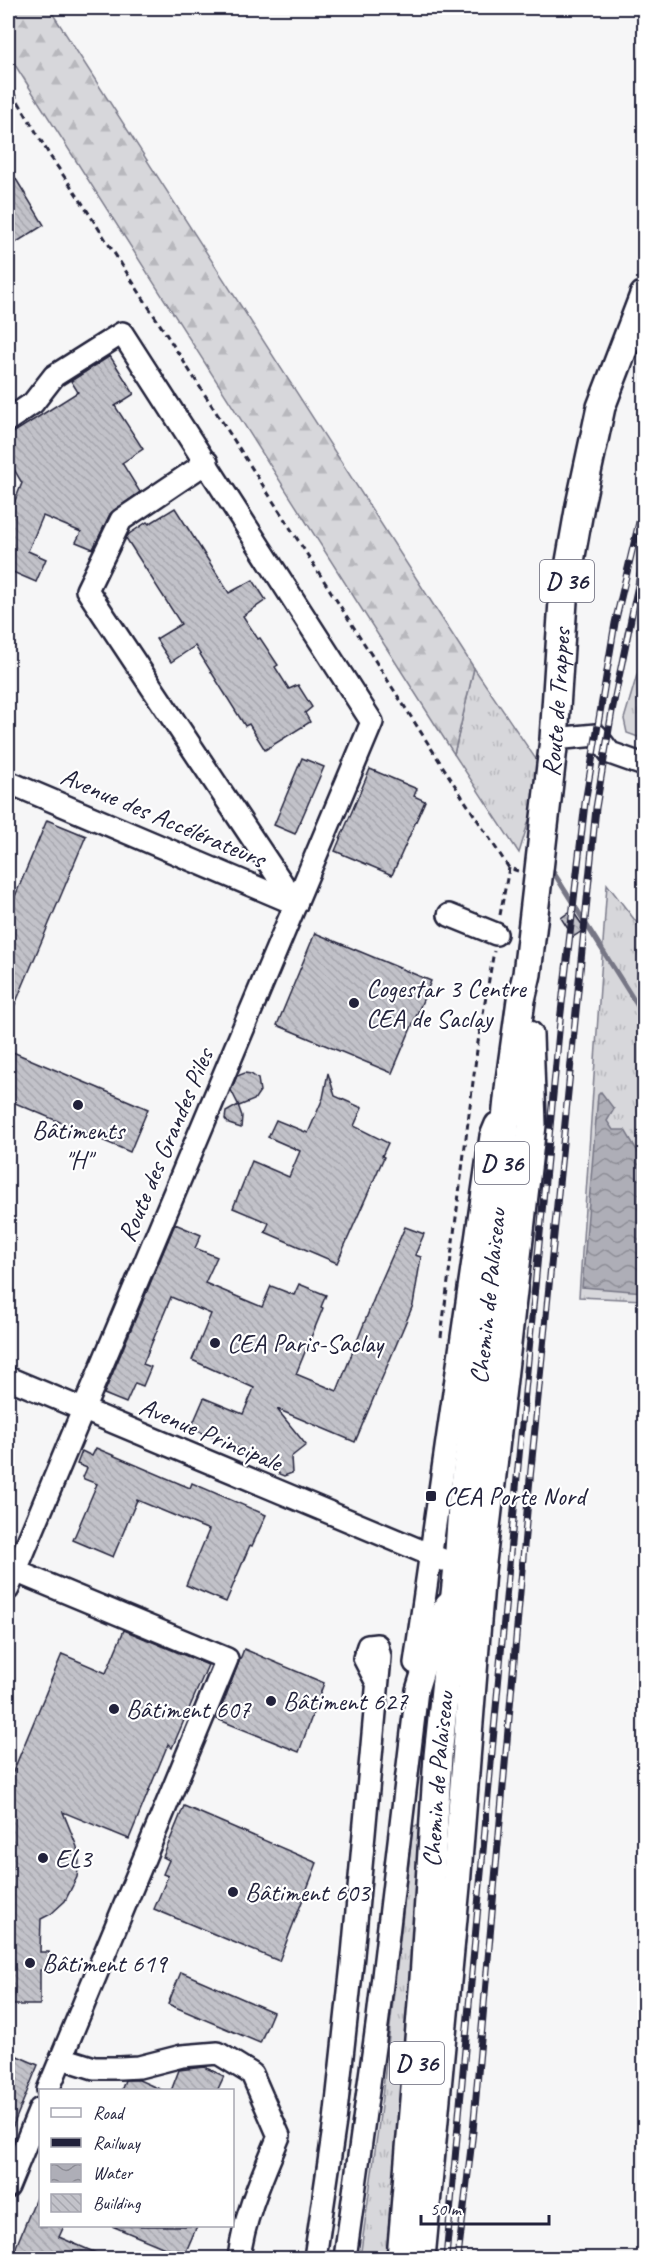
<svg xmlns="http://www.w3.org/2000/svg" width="652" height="2266" viewBox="0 0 652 2266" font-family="Caveat,sans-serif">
<defs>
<pattern id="grass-tufts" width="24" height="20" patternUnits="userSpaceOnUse" patternTransform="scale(1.5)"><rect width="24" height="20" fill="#d7d7db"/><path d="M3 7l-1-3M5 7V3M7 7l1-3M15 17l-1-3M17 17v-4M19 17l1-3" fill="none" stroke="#b8b8bd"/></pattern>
<pattern id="forest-firs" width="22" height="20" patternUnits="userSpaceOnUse" patternTransform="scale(1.5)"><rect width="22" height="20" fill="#d7d7db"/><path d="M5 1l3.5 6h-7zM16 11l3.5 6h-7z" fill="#b8b8bd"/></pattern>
<pattern id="water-waves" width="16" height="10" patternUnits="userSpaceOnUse" patternTransform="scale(1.5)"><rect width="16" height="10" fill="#aeaeb7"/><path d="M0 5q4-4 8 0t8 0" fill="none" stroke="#8d8d96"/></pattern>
<pattern id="building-back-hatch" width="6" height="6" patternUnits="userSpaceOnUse" patternTransform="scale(1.5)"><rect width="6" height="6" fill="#c2c2c9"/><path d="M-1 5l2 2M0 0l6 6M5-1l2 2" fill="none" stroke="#a6a6ae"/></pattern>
</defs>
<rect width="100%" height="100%" fill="#f6f6f7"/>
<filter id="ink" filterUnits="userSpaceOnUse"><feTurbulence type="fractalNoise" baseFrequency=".0167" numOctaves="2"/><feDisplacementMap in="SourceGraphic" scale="12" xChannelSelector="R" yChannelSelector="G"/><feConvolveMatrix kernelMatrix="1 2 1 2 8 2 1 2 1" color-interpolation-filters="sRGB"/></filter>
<g filter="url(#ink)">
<g fill="url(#grass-tufts)" stroke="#7c7c8b" stroke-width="1.5">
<path d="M644 651V686L639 704 644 705V727L641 738 627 733 624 719Z"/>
<path d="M474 668 544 771 519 853 454 754Z"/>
<path d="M607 884 644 932V1300L579 1297Z"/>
<path d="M413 1826H423L389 2258H360L380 2115Z"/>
</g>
<path fill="url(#forest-firs)" stroke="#7c7c8b" stroke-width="1.5" d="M8 8H49L474 668 454 754 8 54Z"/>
<path fill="url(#water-waves)" stroke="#767685" stroke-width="1.5" d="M601 1092 614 1109 607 1121 613 1130H625L644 1162V1292L582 1287 598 1095Z"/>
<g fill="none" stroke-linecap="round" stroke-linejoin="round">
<path stroke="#767685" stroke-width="5" d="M552 870 644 1016"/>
</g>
<g fill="url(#building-back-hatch)" stroke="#22223b" stroke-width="1.5">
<path d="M8 166 44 225 12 245 8 238Z"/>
<path d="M110 356 134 394 115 406 143 449 122 463 140 492 110 514 93 549 76 542 81 532 43 516 28 551 46 559 36 582 8 570V518L22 483 8 459V436L78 392 71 381Z"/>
<path d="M175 508 229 593 253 580 266 600 243 616 258 639 260 638 278 665 275 667 289 689 298 685 312 707 305 713 310 722 265 750 249 724 245 726 195 646 171 662 156 639 181 624 126 538 129 534 147 522 149 524Z"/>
<path d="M302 758 324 767 295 834 274 825Z"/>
<path d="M370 769 417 789 414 796 425 801 392 875 335 851Z"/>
<path d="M47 820 86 836 8 1021V913Z"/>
<path d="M572 910 585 929 573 937 561 918Z"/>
<path d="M315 933 431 981 392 1073 277 1025Z"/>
<path d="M8 1050 148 1109 130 1152 8 1100Z"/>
<path d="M245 1073 251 1074 258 1079 260 1091 254 1100 239 1106 231 1090 237 1076Z"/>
<path d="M328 1073 335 1096 362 1108 354 1126 388 1143 382 1156 384 1157 337 1263 265 1232 269 1223 233 1208 252 1161 289 1177 300 1151 268 1137 276 1120 308 1133 323 1098Z"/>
<path d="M238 1105 242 1116 241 1128 229 1124 225 1119 226 1112Z"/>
<path d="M175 1224 201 1235 195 1248 217 1257 205 1283 262 1307 271 1286 294 1295 299 1284 326 1295 321 1307 323 1308 296 1374 337 1391 379 1286 405 1227 424 1234 415 1255 421 1257 413 1305 355 1442 277 1409 306 1445 291 1457 292 1473 284 1476 279 1474 275 1464 191 1428 204 1398 243 1414 254 1388 192 1360 211 1314 171 1297 143 1364 151 1367 143 1386 135 1383 126 1403 104 1394Z"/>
<path d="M96 1448 190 1488 192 1483 266 1515 252 1546 250 1545 226 1602 186 1585 209 1530 137 1500 113 1557 73 1540 97 1484 84 1479 83 1477 87 1468 77 1464 82 1451 92 1456Z"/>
<path d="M124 1630 208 1665 172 1748 168 1744 129 1839 63 1812 77 1847 79 1862 77 1877 65 1901 51 1914 41 1919 40 1952H49V1970H40V2005H8V1784L62 1654 106 1673Z"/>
<path d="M244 1649 324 1683 299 1752 217 1719Z"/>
<path d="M184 1806 317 1863 279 1961 154 1909 168 1876 163 1874 169 1860 163 1857Z"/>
<path d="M181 1972 273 2012 260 2043 168 2004Z"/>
<path d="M8 2052 38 2065 8 2138Z"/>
<path d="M204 2067 224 2076 217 2091H171L179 2070Z"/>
<path d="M125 2080H139L164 2091H121Z"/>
<path d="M40 2188V2226H64L59 2237 110 2259H11Z"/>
<path d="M112 2226H197L184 2256Z"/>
</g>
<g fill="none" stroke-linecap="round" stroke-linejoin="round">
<g stroke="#22223b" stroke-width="26">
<g id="minor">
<path d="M8 420 33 403 54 376 122 333 372 722 8 1589"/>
<path d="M207 462 121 520 87 590 296 904"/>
<path d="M554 739 596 735 610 753 644 765"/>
<path d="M8 782 296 904"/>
<path d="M449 915 496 934"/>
<path d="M8 1378 443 1560"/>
<path d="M15 1571 227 1659 48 2090"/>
<path d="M415 1663 491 1136 496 1124"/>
<path d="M62 2058 94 2068H120L139 2067 182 2056 218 2053 252 2074 279 2136C263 2175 244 2216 239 2258"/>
<path d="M8 2187 40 2109"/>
<path d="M315 2258 335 2121 353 1955 380 1657 377 1645 368 1646 364 1658 377 1683"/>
<path d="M345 2258 378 2018 417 1690 440 1616 446 1605 454 1597"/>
</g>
</g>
<g stroke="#22223b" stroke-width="32">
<g id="major">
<path id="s1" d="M401 2258 424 1978 438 1756 458 1566 462 1507 482 1352 510 1080 521 1000 527 974 554 739 563 601 580 505 601 407 644 295"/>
<path d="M421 2258 456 1886 481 1571 532 1125 529 1035"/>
</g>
</g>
<g stroke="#22223b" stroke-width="3" stroke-dasharray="6 4.5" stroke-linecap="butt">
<path d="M8 84 50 156 79 198 463 798 509 868 518 871"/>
<path d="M500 915 509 868"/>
<path d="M441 1337 478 1042 494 951"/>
</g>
<use href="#minor" stroke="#fff" stroke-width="21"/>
<use href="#major" stroke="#fff" stroke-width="27"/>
<g stroke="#22223b" stroke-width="7">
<g id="rail">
<path d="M446 2258 516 1488 560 1021 585 803 615 623 644 501"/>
<path d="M458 2258 473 2131 529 1489 596 808 612 711 644 556"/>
</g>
</g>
<use href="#rail" stroke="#fff" stroke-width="4.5" stroke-dasharray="14" stroke-linecap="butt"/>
</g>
</g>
<g fill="#22223b" stroke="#fff" stroke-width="2">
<circle cx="354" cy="1003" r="6"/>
<circle cx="78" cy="1105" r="6"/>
<circle cx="215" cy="1343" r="6"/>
<rect x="425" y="1490" width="12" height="12" rx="3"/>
<circle cx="271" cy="1701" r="6"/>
<circle cx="114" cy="1709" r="6"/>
<circle cx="43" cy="1858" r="6"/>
<circle cx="233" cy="1892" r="6"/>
<circle cx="30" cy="1963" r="6"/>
</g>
<g text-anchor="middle" stroke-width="4.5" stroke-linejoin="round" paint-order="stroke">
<g fill="#fff" stroke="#646476" stroke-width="1.5">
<rect x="540" y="560" width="54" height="42" rx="4.5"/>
<rect x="475" y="1142" width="54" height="42" rx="4.5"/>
<rect x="390" y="2042" width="54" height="42" rx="4.5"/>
</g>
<g font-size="24" font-weight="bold" fill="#22223b">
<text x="567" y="589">D 36</text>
<text x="502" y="1171">D 36</text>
<text x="417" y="2071">D 36</text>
</g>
<g font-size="26" fill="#22223b" stroke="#fff">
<text dy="9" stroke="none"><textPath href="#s1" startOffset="1564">Route de Trappes</textPath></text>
<text transform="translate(163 817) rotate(23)" y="9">Avenue des Accélérateurs</text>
<text transform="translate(165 1145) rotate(-67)" y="9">Route des Grandes Piles</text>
<text dy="9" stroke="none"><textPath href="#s1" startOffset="966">Chemin de Palaiseau</textPath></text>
<text transform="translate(211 1434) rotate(23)" y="9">Avenue Principale</text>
<text dy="9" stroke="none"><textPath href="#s1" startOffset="480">Chemin de Palaiseau</textPath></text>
</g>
<g font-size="26" fill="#22223b" stroke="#fff" text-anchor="start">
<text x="366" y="997">Cogestar 3 Centre<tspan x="366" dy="30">CEA de Saclay</tspan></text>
<text x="78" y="1139" text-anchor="middle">Bâtiments<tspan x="78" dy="30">"H"</tspan></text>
<text x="227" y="1352">CEA Paris-Saclay</text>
<text x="443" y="1505">CEA Porte Nord</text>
<text x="283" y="1710">Bâtiment 627</text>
<text x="126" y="1718">Bâtiment 607</text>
<text x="55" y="1867">EL3</text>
<text x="245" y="1901">Bâtiment 603</text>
<text x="42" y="1972">Bâtiment 619</text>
</g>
</g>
<rect width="652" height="2266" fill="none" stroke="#fff" stroke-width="30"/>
<rect x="15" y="15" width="622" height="2236" fill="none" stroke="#22223b" stroke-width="2" filter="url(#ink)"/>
<rect x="39" y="2089" width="195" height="138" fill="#ffffff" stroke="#a7a7b1" stroke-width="1.5"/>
<rect x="51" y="2108" width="30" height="9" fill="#ffffff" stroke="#a7a7b1" stroke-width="1.5"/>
<text x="93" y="2119" font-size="18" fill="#22223b">Road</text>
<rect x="51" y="2138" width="30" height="9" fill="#22223b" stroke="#a7a7b1" stroke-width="1.5"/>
<text x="93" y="2149" font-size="18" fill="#22223b">Railway</text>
<rect x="51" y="2164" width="30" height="18" fill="url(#water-waves)" stroke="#a7a7b1" stroke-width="1.5"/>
<text x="93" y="2179" font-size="18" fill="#22223b">Water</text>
<rect x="51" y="2194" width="30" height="18" fill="url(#building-back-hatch)" stroke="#a7a7b1" stroke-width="1.5"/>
<text x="93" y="2209" font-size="18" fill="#22223b">Building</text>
<path d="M421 2215v9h128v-9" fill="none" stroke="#22223b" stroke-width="3"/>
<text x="430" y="2215" font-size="18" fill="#22223b" stroke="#ffffff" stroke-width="4.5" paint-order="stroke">50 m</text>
</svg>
